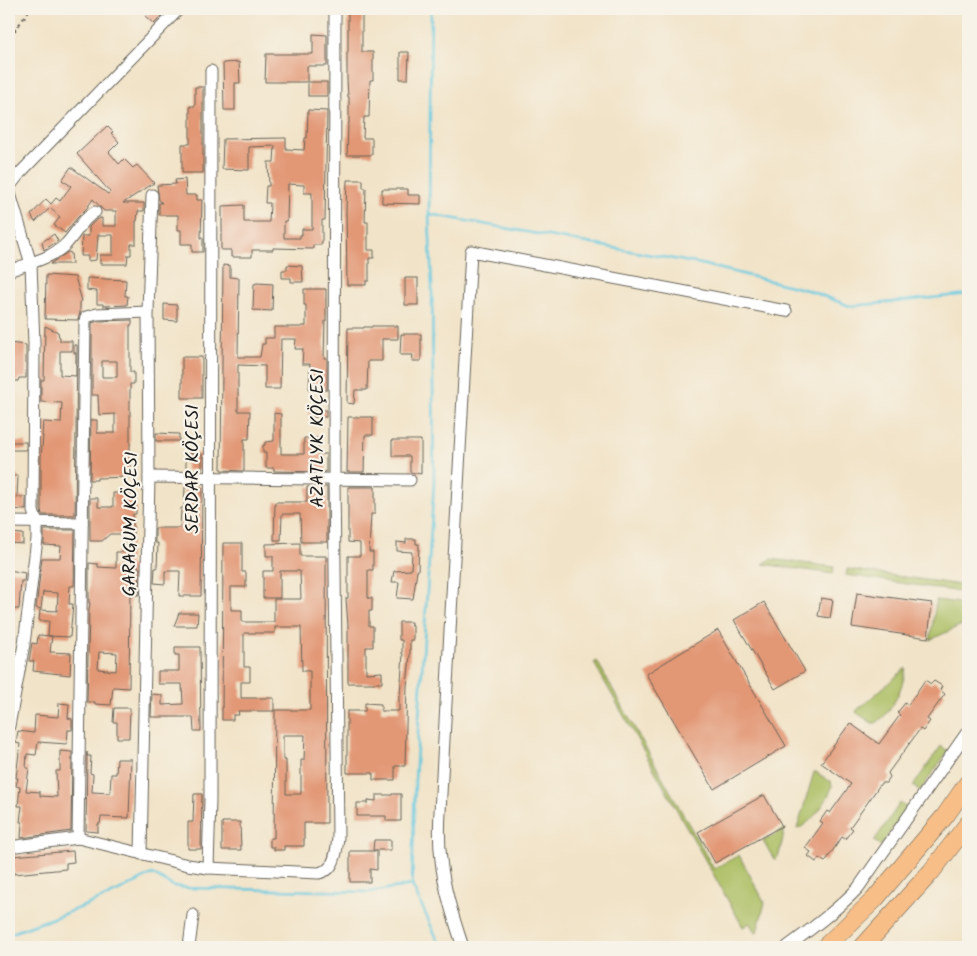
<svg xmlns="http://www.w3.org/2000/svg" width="977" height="956" viewBox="0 0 977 956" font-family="Kalam,sans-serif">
<rect width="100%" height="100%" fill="#f7f3e8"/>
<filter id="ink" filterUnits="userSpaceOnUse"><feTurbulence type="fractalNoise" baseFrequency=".02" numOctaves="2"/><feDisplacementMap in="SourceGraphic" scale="10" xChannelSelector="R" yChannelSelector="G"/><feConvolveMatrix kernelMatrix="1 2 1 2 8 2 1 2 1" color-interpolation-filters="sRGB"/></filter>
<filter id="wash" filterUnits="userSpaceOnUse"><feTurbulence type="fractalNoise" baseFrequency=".0096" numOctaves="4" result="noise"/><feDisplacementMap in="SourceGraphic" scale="20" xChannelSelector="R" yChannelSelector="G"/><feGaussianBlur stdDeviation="1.12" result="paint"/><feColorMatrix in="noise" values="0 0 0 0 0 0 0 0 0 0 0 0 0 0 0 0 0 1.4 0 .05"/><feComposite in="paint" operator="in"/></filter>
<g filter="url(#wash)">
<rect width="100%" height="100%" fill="#f1e3c7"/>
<g fill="#aabd61" stroke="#636c3e">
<path d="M771 559 834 567 833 574 763 564Z"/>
<path d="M847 569 968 586V593L846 575Z"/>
<path d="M936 600 968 604V622L930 640Z"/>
<path d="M597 661 714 869 739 855 765 903 757 932 755 933 750 923 743 927 594 663Z"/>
<path d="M906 668C903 687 893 712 876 723H872L857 713 856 711Z"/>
<path d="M941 746 948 751 920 791 913 786Z"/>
<path d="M814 772H816L831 782 832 786C829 800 811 824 797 829Z"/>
<path d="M900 803 907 808 881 846 874 841Z"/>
<path d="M785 829 779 855 776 859H774L763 841Z"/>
</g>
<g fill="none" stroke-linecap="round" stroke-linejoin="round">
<g stroke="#62c8df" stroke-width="2.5">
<path d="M429 214 701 264 807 290 850 306 884 303 968 294"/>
<path d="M412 885 441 947"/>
<path d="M9 934C57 917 107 899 152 874L173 886 189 888 370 892 412 885 415 780 434 482 432 286 429 214 431 9"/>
</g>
</g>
<g id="blocks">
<g fill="#e29775" fill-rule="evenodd">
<path d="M152 9H169L154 24 145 16Z"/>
<path d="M348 11H362V52H373V80H370L369 117H364L363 138H372V155H347L348 124H349V97H348L347 79V53H348Z"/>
<path d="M313 34 327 35V66H307V82H265L266 54H313Z"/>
<path d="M400 52H409L408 79H400Z"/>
<path d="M239 62 240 83H235V110H224L223 63Z"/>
<rect x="308" y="82" width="19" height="14"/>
<path d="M195 87H203V173H182V144H190V106H195Z"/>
<path d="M308 110 327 111 325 220H322V243H321V245H313V249L273 248V250H252V257H231V250H221V233H222V206L244 205V222H269L270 203H265L266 186H269L268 162H274L275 146 249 147V170L222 169 223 139 286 138V149L304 150 305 138H307ZM288 184 304 185V193H312V229H302V235H300V238H284V221H287Z"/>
<path d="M107 126 113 132 111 133 119 142 109 152 119 164 124 159 133 168 137 165 154 183 123 203H144V211H138L137 221H136V244H131V255H128L127 264H100V255H113V235H98L96 260 88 261V256H81L82 236H89V227L95 221 100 218H102V226H116V211H104L93 199 87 208 77 218 65 233 54 225 60 217 50 208 35 222 31 215 46 199 51 204 56 198 60 201 71 186 62 180 71 167 108 194 110 192 77 154Z"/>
<path d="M185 179 186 195H197V200H202L201 238H203V252H192V244H181V230H178V215H159V203H162L159 200 157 185 176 184 175 180Z"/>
<path d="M347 180H363V188H366L365 222H368V250H374V258H369V281H366V285H347L346 211Z"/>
<path d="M382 189H408V195H420V204L382 203Z"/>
<path d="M54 234 58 241 44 250 42 242Z"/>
<path d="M68 252 71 253 72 264H50Z"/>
<path d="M223 265 230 266V277L239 278 238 357H260L262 344H265V338H274V327H302V326H306V305H304V289H326V321H325L324 358H327V390H309L310 364H302L303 349H295L296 339H281L280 389H265V366L238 365V411H250L249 439H244V471L221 470Z"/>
<path d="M287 265 302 266 303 282H291V278H282V270H287Z"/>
<path d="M46 275 75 277 82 301H80V313L78 320 45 319Z"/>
<path d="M87 278 126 280 125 296H128L127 305 103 306V304H97V291L87 290Z"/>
<rect x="405" y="278" width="13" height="27"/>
<path d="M257 283 273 284 272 311 253 310 254 284Z"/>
<path d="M164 304 177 305V321L164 320Z"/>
<path d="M132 320V325H130V372H134V384H130V477L97 478V480H90L91 420H97V433H115V414L99 415 98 395H92V323L98 321ZM102 361H117V377H102Z"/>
<path d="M45 326 58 332 59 337H60V341H72V351H60V375L76 376V353H74V345H77L75 515H42L41 510V457L43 436H42L43 422 61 423 62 403 41 402V380H44Z"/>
<path d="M372 326H398V339H382V361H368L367 390H355L354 404 347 403 348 328H364V327H372Z"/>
<path d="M401 334H421V361H412L413 355H400Z"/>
<path d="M9 343 26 345V378H19L18 381H9Z"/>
<rect x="182" y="357" width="20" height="41"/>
<rect x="309" y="410" width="17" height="7"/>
<path d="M274 413 281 414V454H304V438H318V454H326V472L274 471V468H266V453H263V445H265V442L274 441Z"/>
<path d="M348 417H373V435H365L364 472H347Z"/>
<path d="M156 433 179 434V441H156Z"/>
<path d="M392 440H421V474L410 472V456H392Z"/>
<rect x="9" y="442" width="17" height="8"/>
<path d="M186 453 202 454V470H186Z"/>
<path d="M9 476H18L17 497H26V510L9 509Z"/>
<path d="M185 487H202L201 596H179L180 571H165V584L154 583 155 568H157L158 543H155V528H180L181 508H184Z"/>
<path d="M307 487H327V542H301L300 514H282L281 540H274L275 502H307Z"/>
<path d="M348 487H375V514H371L369 552H373V570H368V598H372V611H369V626H373V647H366V673L382 672V683H348V626L346 598H348V556H360V543L348 542Z"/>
<path d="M113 493H130V499H136V514H133V534H131V546H124V534H110L102 541H90V498H98V507H113Z"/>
<path d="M44 530H75L74 586H70L69 604H73L70 637 48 636 49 621H39L40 610 57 611 58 593 43 592 41 609 36 608 42 558H60L61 546 44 545Z"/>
<path d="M9 533 23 534V544L9 543Z"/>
<path d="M406 539H416V544H419L418 571H417L413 599 397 598 399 582H392L394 571 411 570 412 552 397 551V542L406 543Z"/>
<path d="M223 543H242V572H246V587H231V610H242V622H274V599H301L300 571H280V598H263V571H273V556H266V544L300 543V556H326L327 823H304V846H284V850H274V847H270V838H274L275 710H310V671H302L301 627H275V633H244V667H250V682H241V698H274V711H238L239 715H233V720H222ZM283 735H305L304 760H301V794H286V760H283Z"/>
<path d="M116 552H130L129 565H138V568H140L139 595H130L129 688 113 687 111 705 95 704V702H87L89 610 90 603H89V563L98 564V567L116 568ZM99 652 117 653 116 671 98 669Z"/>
<path d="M9 570 25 573 24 581H21L19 609H9Z"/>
<path d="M857 593 932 603 928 638 852 627Z"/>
<path d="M821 598 833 600 830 618 818 616Z"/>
<path d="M764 602 805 671 775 689 734 620Z"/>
<path d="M179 613H198L197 626H174Z"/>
<path d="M399 622H411V626L413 625V640H410V655L407 686 405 766H395V780H373V773H347V711H365V703L381 704V711H399V695H400L403 654H402V640H399Z"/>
<path d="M718 630 786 746 714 789 646 674Z"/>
<path d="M38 635 52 636 50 652 71 653 70 675 33 671 34 661H29L32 643 37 644Z"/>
<path d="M175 647H200L201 731H194L193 717H151L152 694 162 695V705L183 704 182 684H158V671H179V655H175Z"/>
<path d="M925 680 931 684 934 681 942 686 940 690 945 694 927 719 930 721 923 731 920 729 888 773 890 777 886 783H881L868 802 850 827 853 829 845 839 842 837 825 862 819 858 816 862 808 856 811 852 805 848 823 823 820 821 827 811 830 813 851 784 821 763 850 723 879 744 900 715 897 713 905 703 908 705Z"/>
<path d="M59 703 69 704 68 718 72 719V730H68L67 744 38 742 36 755 27 754 26 768H29L26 791 40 792V796L57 797 56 771H60V751L72 752 71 831 21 838 22 822H20L22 806H18L20 787 16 786 18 778H16L20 744 16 743 18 731 34 733 35 715 58 717Z"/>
<path d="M114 708H130L129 738H117V722H113Z"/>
<path d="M87 752V756H91L90 773 93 774 92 792 110 793 111 774H116L117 759H131L129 818 101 817 100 824H98V832L86 831Z"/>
<path d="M194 794H202L201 849H188V822H193Z"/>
<path d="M392 794H401V821H386V816H357V803H368V800L376 801V795H392Z"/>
<path d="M764 795 782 826 715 863 698 832Z"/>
<path d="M222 822H240L241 850H222Z"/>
<path d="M374 840H391V850H373Z"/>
<path d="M73 851 74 862 66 863V869L14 874 12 856Z"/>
<path d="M350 851H377V870L370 869V882H350Z"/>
</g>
</g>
</g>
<g filter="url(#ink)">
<use href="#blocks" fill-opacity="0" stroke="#676258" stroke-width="1"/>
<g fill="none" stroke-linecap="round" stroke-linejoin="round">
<g stroke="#676258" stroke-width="13">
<g id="minor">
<path d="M9 187 20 173 179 9"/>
<path d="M9 190 31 264 34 344 33 511 37 523V539L24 644 9 726"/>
<path d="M9 271C28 263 51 259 66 244 76 234 82 219 95 212"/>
<path d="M149 477 410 480"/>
<path d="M9 522 82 523"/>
<path d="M78 838 85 321 86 317 97 314 148 312"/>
<path d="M9 847 78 838 188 865 208 868 319 873C320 873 326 870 327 870 336 863 337 847 338 837L334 479 335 9"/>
<path d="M141 854 149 477 148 312 152 195"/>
<path d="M208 868 210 799 211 71"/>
<path d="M189 947 193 915"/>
<path d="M463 947C454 919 444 890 441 860 439 844 439 828 440 812L471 251 786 311"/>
<path d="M787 947C811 929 837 910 858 888L968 731"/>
</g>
</g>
<g stroke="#676258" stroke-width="19">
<g id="trunk">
<path d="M825 947 874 900 945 816 968 783"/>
<path d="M863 947 931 872 968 824"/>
</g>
</g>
<path stroke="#676258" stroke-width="2" stroke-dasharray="4 4" stroke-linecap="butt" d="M9 39 30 9"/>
<use href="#minor" stroke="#fff" stroke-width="11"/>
<use href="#trunk" stroke="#f7be87" stroke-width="18"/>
</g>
</g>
<g text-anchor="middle" stroke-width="4.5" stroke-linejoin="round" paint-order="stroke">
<g font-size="18" fill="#1c1c1c" stroke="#f7f3e8">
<text transform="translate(317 438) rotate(-90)" y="6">AZATLYK KÖÇESI</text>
<text transform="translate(192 469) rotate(-90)" y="6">SERDAR KÖÇESI</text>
<text transform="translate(130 524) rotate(-89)" y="6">GARAGUM KÖÇESI</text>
</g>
</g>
<rect width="977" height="956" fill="none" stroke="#f7f3e8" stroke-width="30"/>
</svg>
